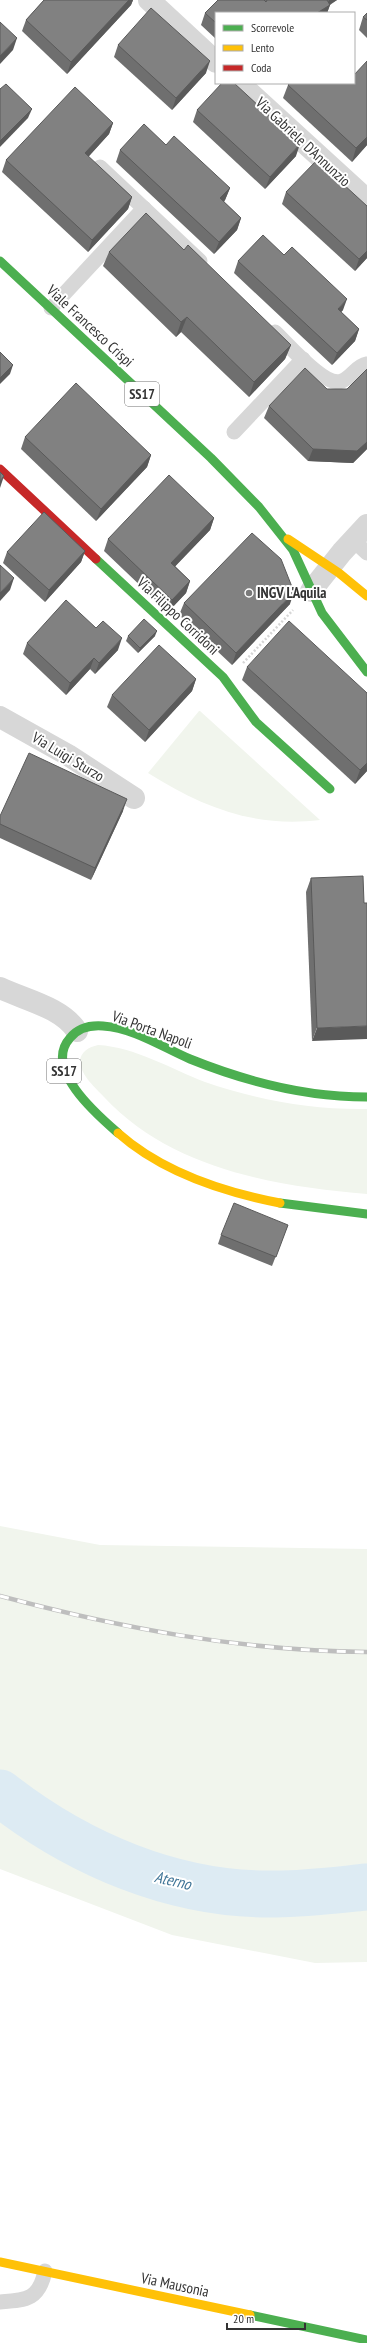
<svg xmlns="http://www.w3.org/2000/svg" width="367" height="2343" viewBox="0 0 367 2343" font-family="'PT Sans Narrow',sans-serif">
<rect width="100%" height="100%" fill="#fff"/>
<g fill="#f1f5ed">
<path d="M199 711H200L320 820C254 828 202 807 148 773Z"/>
<path d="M98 1045C135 1047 171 1069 205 1082 257 1100 312 1110 367 1109V1194C274 1186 171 1169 104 1097 96 1088 81 1076 80 1062 80 1052 89 1047 98 1045Z"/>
<path d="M0 1526 100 1545 367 1549V1962L315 1963 172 1935 0 1869Z"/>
</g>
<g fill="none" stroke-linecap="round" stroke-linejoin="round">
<path stroke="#ddebf3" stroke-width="47" d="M0 1793C78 1854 175 1896 276 1894 306 1894 337 1890 367 1887"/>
<path stroke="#d6d6d6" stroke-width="2.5" stroke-dasharray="2 2" stroke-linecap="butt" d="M243 663 293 610"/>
<g stroke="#d7d7d7" stroke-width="15">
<path d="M100 167 200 261"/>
<path d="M51 308 144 208"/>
<path d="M275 332C288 344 325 388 342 381 352 377 356 366 367 364"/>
<path d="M234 432 303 359"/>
<path d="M353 540 367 553"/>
<path d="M0 2302C26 2300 39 2300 45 2271"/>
</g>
<g stroke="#d7d7d7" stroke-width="22">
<path d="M149 0 216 62"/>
<path d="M239 83 367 200"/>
<path d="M311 591 342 552 367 525"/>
<path d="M0 717 68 755 134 798"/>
<path d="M0 988C25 1000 61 1007 77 1031"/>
</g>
<g stroke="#4caf50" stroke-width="9">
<path d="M0 261 211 458 259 507 293 550 322 613 367 672"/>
<path d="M96 559 223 677 256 722 330 789"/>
<path d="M118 1133C96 1114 43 1068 70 1038 78 1028 90 1025 103 1026 134 1028 162 1047 190 1059 247 1082 305 1097 367 1097"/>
<path d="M280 1203 367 1214"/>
<path d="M250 2315 367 2340"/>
</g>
<g stroke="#ffc107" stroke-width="9">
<path d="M288 539 339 573 367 596"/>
<path d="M118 1133C162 1172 223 1192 280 1203"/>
<path d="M0 2262 250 2315"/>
</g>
<path stroke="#c62828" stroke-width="9" d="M0 469 96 559"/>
<g stroke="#bebebe" stroke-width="4.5">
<path id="rail" d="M0 1596C120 1628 242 1651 367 1652"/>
</g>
<use href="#rail" stroke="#fff" stroke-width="3" stroke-dasharray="9" stroke-linecap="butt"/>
</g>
<g fill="#6f6f6f">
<path d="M44 0H133L131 5 67 74 22 31 26 20Z"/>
<path d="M218 0H337L330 5 327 13H216V39L201 25 205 13Z"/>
<path d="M367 13V38L359 30 363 17Z"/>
<path d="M118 45 206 73 172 110 114 57Z"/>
<path d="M288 85 367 145 352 162 283 98Z"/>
<path d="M197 110 296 156 265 189 193 122Z"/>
<path d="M113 123 109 134 88 157 132 197 128 209 88 252 2 172 6 160Z"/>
<path d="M166 145 230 188 225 200 224 202 241 218 237 230 214 254 116 162 120 150Z"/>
<path d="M286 192 367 206V258L355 271 282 204Z"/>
<path d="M184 250 291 345 285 359 249 397 181 332 176 337 103 266 109 252Z"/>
<path d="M238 261 343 310 341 312 359 329 355 341 332 365 234 273Z"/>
<path d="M367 369V449L353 463 308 461 264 418 269 406 327 389H347Z"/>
<path d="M25 437 151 455 147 467 96 521 21 449Z"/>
<path d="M214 518 210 530 175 566 190 581 186 593 168 612 104 551 108 539Z"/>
<path d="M85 551 81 562 45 602 3 563 7 552Z"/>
<path d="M184 603 290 604 232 665 179 615Z"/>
<path d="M128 636H155L138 653 126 641Z"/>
<path d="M27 643 118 650 95 674 90 669 66 695 23 654Z"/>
<path d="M247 667 367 771 355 784 242 680Z"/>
<path d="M196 679 192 691 145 742 107 707 112 695Z"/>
<path d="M123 811 91 880 0 838V816Z"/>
<path d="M311 878 364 903 312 1041 306 892Z"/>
<path d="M288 1225 272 1266 218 1244 221 1235Z"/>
</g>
<g fill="#5a5a5a">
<path d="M129 0H133L131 5 67 74 71 62Z"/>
<path d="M329 0H337L327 6 330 5 327 13H317L326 7Z"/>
<path d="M17 38 13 50 0 64V56Z"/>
<path d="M210 61 206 73 172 110 176 98Z"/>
<path d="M32 109 28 118 0 147V141Z"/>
<path d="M113 123 109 134 81 165 85 153Z"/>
<path d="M367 137V145L352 162 356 148Z"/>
<path d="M300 144 296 156 265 189 270 177Z"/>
<path d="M230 188 225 200 215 210 220 198Z"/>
<path d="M132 197 128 209 88 252 92 240Z"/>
<path d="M241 218 237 230 214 254 219 242Z"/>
<path d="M367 251V258L355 271 359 259Z"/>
<path d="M347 299 343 310 333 321 338 309Z"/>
<path d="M187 317 181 332 176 337 181 322Z"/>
<path d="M359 329 355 341 332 365 337 353Z"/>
<path d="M291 345 285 359 249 397 254 382Z"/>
<path d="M13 365 10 374 0 384V378Z"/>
<path d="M367 442V449L353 463 308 461 313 449Z"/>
<path d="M151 455 147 467 96 521 101 509Z"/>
<path d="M4 476 0 488V481Z"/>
<path d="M214 518 210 530 167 575 171 563Z"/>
<path d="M85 551 81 562 45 602 49 590Z"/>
<path d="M14 578 10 590 0 601V593Z"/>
<path d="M190 581 186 593 168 612 172 600Z"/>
<path d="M294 592 290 604 232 665 236 653Z"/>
<path d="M157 631 155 636 138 653 140 648Z"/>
<path d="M122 638 118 650 95 674 99 663Z"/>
<path d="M94 658 90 669 66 695 70 683Z"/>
<path d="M196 679 192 691 145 742 149 730Z"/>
<path d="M367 763V771L355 784 360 770Z"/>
<path d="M127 799 123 811 91 880 95 868Z"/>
<path d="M367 1026V1039L312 1041 317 1028Z"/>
</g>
<g fill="#818181" stroke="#5a5a5a">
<path d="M44 0H129L71 62 26 20Z"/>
<path d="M218 0H264L266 2 267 0H327L330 5 317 13H216V23L205 13Z"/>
<path d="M151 8 210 61 176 98 118 45Z"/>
<path d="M367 13V20L363 17Z"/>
<path d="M0 22 17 38 0 56Z"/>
<path d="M367 61V137L356 148 288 85 290 83H354V75Z"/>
<path d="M222 83H234L300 144 270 177 197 110Z"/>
<path d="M6 84 32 109 0 141V89Z"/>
<path d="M75 87 113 123 85 153 132 197 92 240 6 160Z"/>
<path d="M144 124 166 145 174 136 230 188 220 198 241 218 219 242 120 150Z"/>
<path d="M317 160 367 206V251L359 259 286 192Z"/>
<path d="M146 213 184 250 188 245 291 345 254 382 187 317 181 322 109 252Z"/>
<path d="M263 235 284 255 292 247 347 299 338 309 359 329 337 353 238 261Z"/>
<path d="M0 352 13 365 0 378Z"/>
<path d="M305 368 327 389H347L367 369V442L357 451 313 449 269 406Z"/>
<path d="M76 383 151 455 101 509 25 437Z"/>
<path d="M0 472 4 476 0 481Z"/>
<path d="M169 475 214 518 171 563 190 581 172 600 108 539Z"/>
<path d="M44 512 85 551 49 590 7 552Z"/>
<path d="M252 533 281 559 294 592 236 653 184 603Z"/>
<path d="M0 565 14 578 0 593Z"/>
<path d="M66 600 96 628 103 621 122 638 99 663 94 658 70 683 27 643Z"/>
<path d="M144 619 157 631 140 648 128 636Z"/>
<path d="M289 621 367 693V763L360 770 247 667Z"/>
<path d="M159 645 196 679 149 730 112 695Z"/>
<path d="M29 753 127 799 95 868 0 824V816Z"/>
<path d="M363 876 364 903H367V1026L317 1028 311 878Z"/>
<path d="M234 1203 288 1225 276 1257 221 1235Z"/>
</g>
<circle fill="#7a7a7a" stroke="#fff" stroke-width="1.5" cx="249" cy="593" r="4"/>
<g text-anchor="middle" stroke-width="4" stroke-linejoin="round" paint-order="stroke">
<g fill="#fff" stroke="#707070" stroke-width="1">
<rect x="125" y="382" width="34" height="24" rx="3"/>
<rect x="47" y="1059" width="34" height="24" rx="3"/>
</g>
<g font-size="14" font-weight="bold" fill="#333">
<text x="142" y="399">SS17</text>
<text x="64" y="1076">SS17</text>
</g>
<g font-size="15" fill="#333" stroke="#fff">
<text transform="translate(303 142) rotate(43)" y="5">Via Gabriele D'Annunzio</text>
<text transform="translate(90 326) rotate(43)" y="5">Viale Francesco Crispi</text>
<text transform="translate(178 616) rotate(43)" y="5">Via Filippo Corridoni</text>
<text transform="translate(68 757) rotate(31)" y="5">Via Luigi Sturzo</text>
<text transform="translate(152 1030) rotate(20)" y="5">Via Porta Napoli</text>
<text transform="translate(175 2285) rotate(12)" y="5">Via Mausonia</text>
</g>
<g font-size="15" font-weight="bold" fill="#333" stroke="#fff" text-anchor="start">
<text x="257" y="598">INGV L'Aquila</text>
</g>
<g font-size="16" font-style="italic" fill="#3f7597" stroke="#fff">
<text transform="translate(173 1880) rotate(13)" y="6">Aterno</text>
</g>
</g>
<rect x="215" y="12" width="140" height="72" fill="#ffffff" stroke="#adadad"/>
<rect x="223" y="25" width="20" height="6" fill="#4caf50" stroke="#adadad"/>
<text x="251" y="32" font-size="12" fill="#333333">Scorrevole</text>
<rect x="223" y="45" width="20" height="6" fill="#ffc107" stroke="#adadad"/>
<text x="251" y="52" font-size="12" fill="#333333">Lento</text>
<rect x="223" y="65" width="20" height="6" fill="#c62828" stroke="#adadad"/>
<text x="251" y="72" font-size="12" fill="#333333">Coda</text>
<path d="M227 2323v6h78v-6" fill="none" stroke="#333333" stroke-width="2"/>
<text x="233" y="2323" font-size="12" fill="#333333" stroke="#ffffff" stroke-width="3" paint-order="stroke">20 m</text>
</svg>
